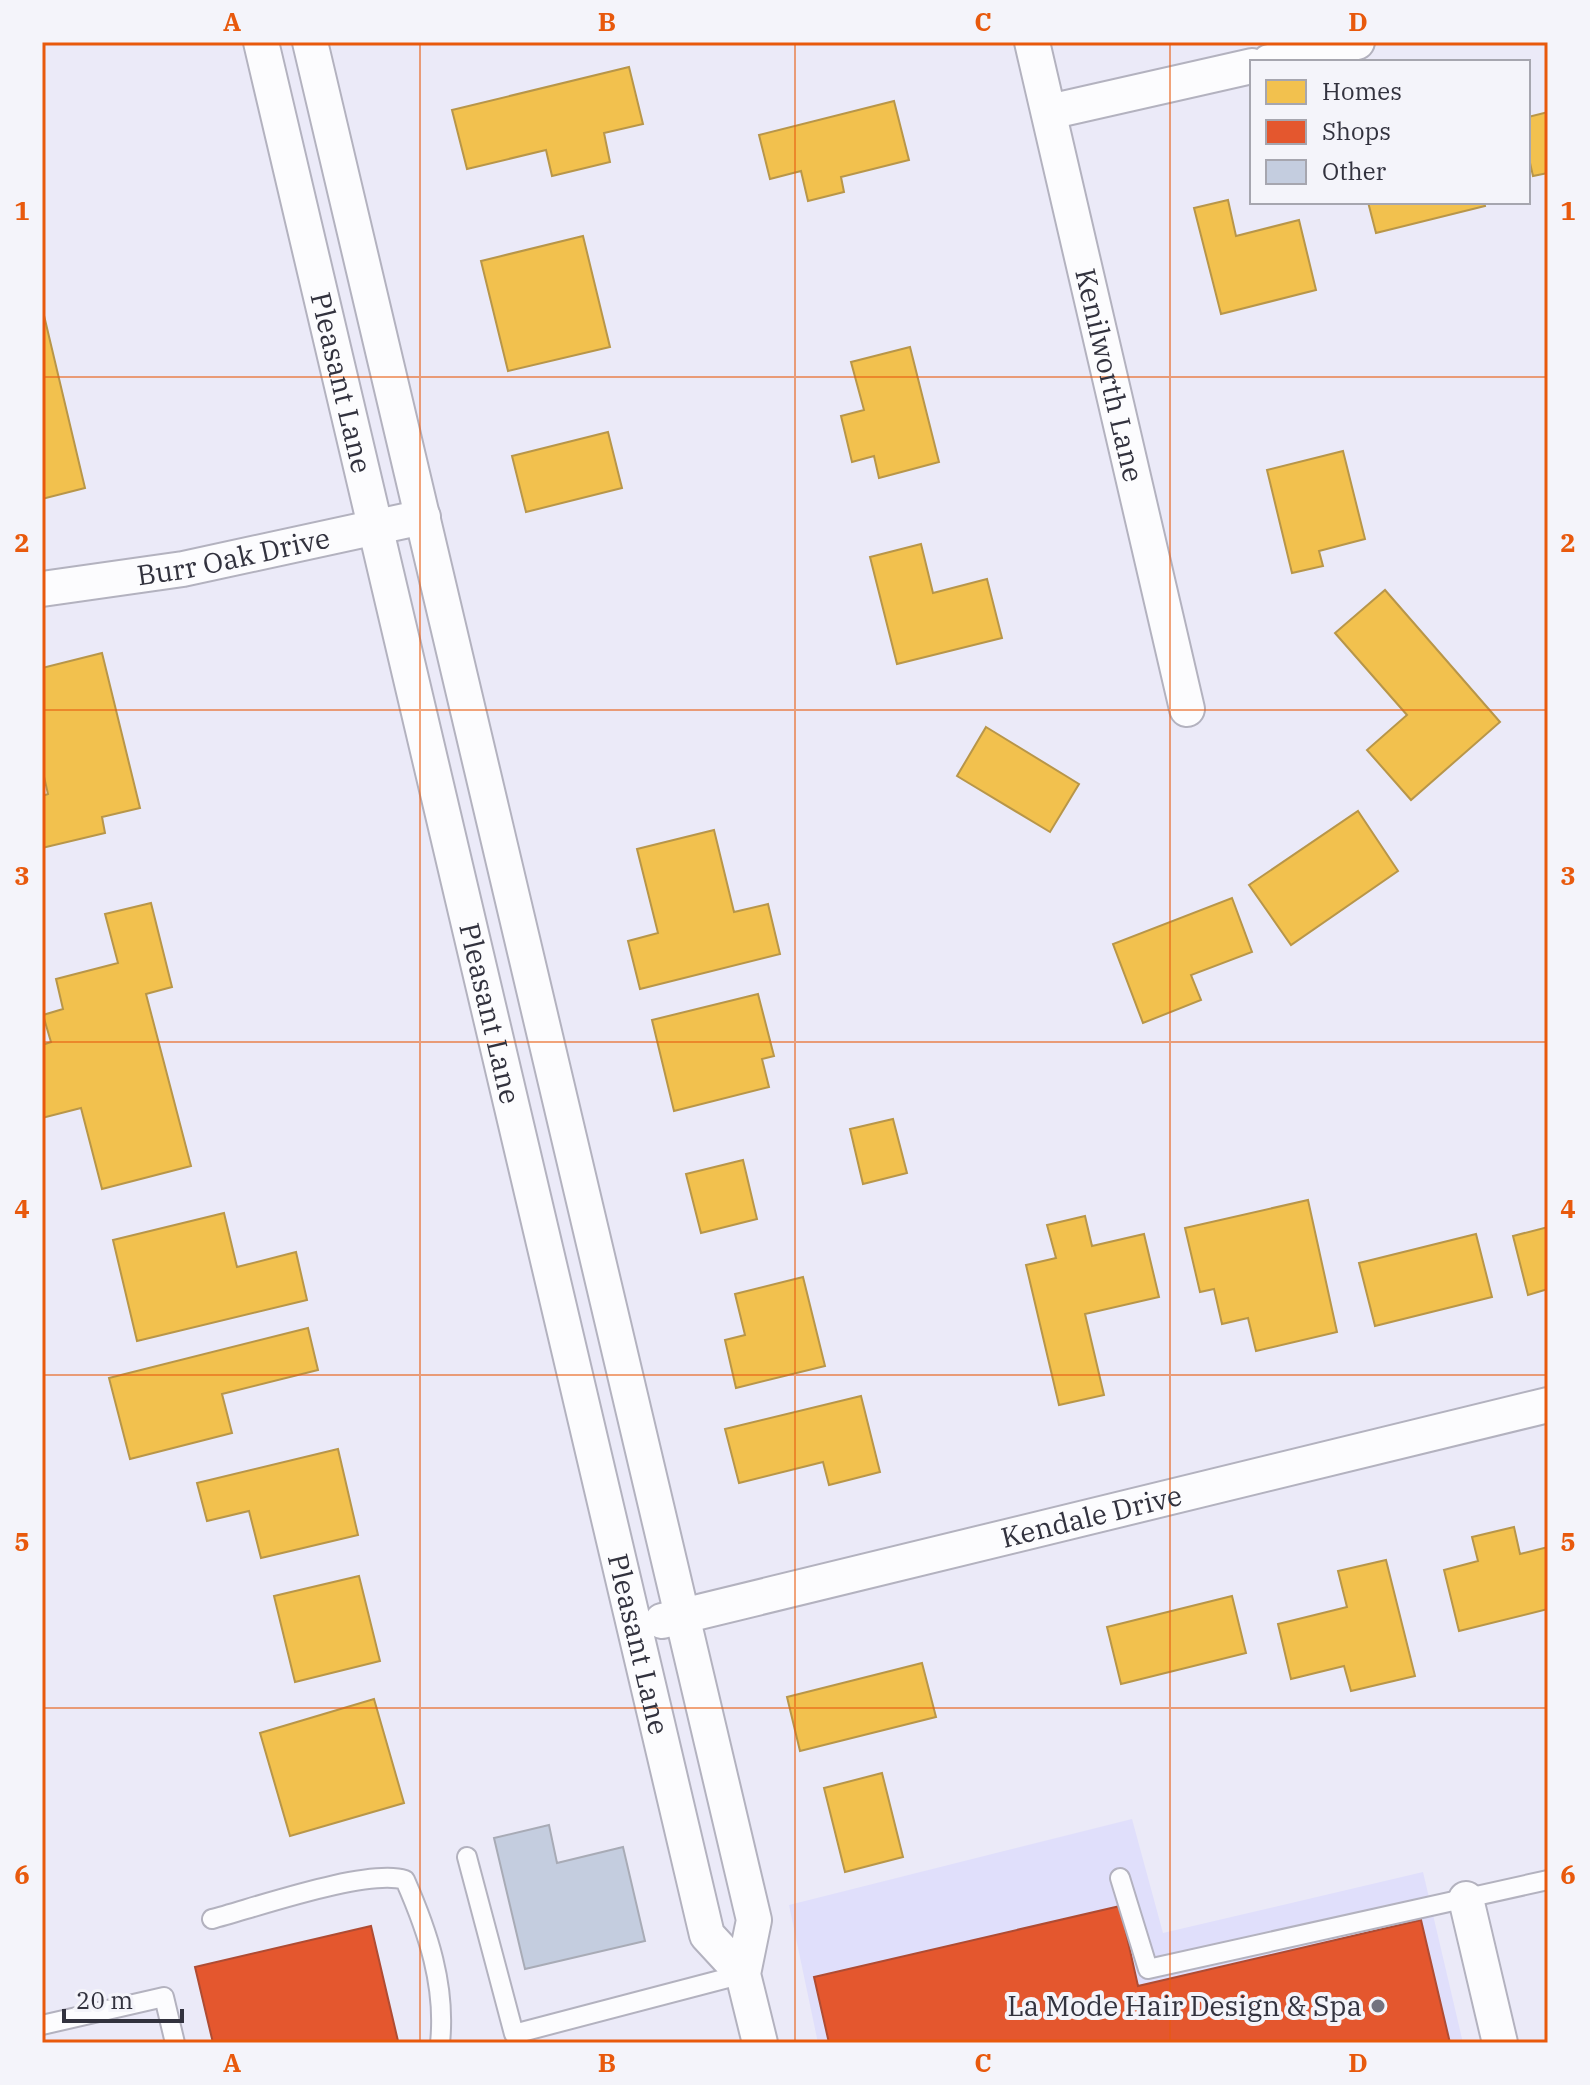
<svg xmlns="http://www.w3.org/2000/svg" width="1590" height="2085" viewBox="0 0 1590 2085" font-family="'IBM Plex Serif',serif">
<rect width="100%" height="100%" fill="#ebeaf8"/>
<path fill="#e0dffb" d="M1132 1819 1163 1933 1423 1872 1463 2043H818L789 1905Z"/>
<g fill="#f2c14e" stroke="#b89649" stroke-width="2">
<path d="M629 67 643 124 604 133 610 162 552 176 546 150 467 169 452 110Z"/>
<path d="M894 101 909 160 841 177 844 192 808 201 801 171 770 179 759 135Z"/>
<path d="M1548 112V173L1533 176 1528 154V117Z"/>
<path d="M1228 200 1236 236 1299 220 1316 290 1221 314 1194 208Z"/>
<path d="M1368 202H1484L1485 206 1376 233Z"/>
<path d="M583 236 610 347 508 371 481 261Z"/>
<path d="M42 307 85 488 42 499Z"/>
<path d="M910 347 939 462 879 478 874 456 852 462 841 416 864 410 851 362Z"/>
<path d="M608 432 622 488 526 512 512 456Z"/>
<path d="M1343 451 1365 539 1319 551 1323 566 1292 573 1267 470Z"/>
<path d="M921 544 933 593 987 579 1002 638 897 664 870 557Z"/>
<path d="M1385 590 1500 722 1411 800 1367 750 1407 715 1335 633Z"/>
<path d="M102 653 140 808 102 817 105 833 42 848V796L48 794 42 768V668Z"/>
<path d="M986 727 1079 784 1050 832 957 776Z"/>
<path d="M1358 811 1398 871 1291 945 1249 885Z"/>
<path d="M714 830 734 912 768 904 780 954 640 989 628 941 658 933 637 849Z"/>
<path d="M1232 898 1252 952 1191 975 1201 1000 1143 1023 1113 944Z"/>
<path d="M151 903 172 987 146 994 191 1166 102 1189 81 1108 42 1118V1045L51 1042 43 1015 63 1009 56 979 118 963 105 914Z"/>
<path d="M758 994 774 1056 762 1059 769 1087 674 1111 652 1020Z"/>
<path d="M893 1119 907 1173 863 1184 850 1129Z"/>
<path d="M743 1160 757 1219 701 1233 686 1174Z"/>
<path d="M1308 1200 1337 1332 1256 1351 1248 1318 1222 1324 1214 1289 1200 1292 1185 1228Z"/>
<path d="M224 1213 237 1267 296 1252 307 1300 137 1341 113 1240Z"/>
<path d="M1085 1216 1092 1246 1144 1234 1159 1297 1085 1314 1104 1395 1059 1405 1026 1265 1056 1258 1047 1225Z"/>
<path d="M1548 1227V1289L1528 1295 1513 1236Z"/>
<path d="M1476 1234 1492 1297 1375 1326 1359 1263Z"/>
<path d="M803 1277 825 1366 736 1388 725 1340 745 1335 735 1294Z"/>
<path d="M308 1328 318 1370 222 1394 232 1433 130 1459 109 1378Z"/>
<path d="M861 1396 880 1472 829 1485 823 1462 739 1483 725 1429Z"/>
<path d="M338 1449 358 1535 261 1558 249 1511 207 1521 197 1483Z"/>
<path d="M1514 1527 1520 1554 1548 1547V1609L1459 1631 1444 1570 1478 1561 1472 1537Z"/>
<path d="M1386 1560 1415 1676 1351 1691 1344 1666 1291 1679 1278 1624 1347 1607 1338 1571Z"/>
<path d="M359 1576 380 1661 295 1682 274 1596Z"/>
<path d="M1232 1596 1246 1653 1121 1684 1107 1627Z"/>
<path d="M922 1663 936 1717 800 1751 787 1697Z"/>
<path d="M374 1699 404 1803 290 1836 260 1733Z"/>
<path d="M882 1773 903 1857 845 1872 824 1788Z"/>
</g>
<g fill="#e4572e" stroke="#af4c33" stroke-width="2">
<path d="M1120 1906 1138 1986 1421 1920 1450 2043H829L814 1977Z"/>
<path d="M371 1926 398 2041 213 2043 195 1967Z"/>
</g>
<path fill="#c4cddf" stroke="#a8abb6" stroke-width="2" d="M549 1825 557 1863 623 1847 645 1941 525 1969 494 1838Z"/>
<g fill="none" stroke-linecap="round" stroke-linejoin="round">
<g stroke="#b3b2bf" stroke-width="22">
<g id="lane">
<path d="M467 1857 514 2034 743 1974"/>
<path d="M1120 1878 1148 1969 1548 1880"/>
<path d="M212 1919C254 1908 368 1868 405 1880 428 1932 446 1986 440 2043"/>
<path d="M42 2025 164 1997 175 2043"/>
</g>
</g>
<g stroke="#b3b2bf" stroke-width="38">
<g id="street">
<path id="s1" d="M261 42 707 1935 743 1974"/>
<path d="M310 42 754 1920 743 1974 760 2043"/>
<path id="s2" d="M1032 42 1187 709"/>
<path d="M1269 62 1357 42"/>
<path d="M1049 112 1252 66"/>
<path id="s3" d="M42 589 183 569 423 517"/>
<path id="s4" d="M662 1621 1548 1405"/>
<path d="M1466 1899 1500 2043"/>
</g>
</g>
<use href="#lane" stroke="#fcfcfe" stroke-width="18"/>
<use href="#street" stroke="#fcfcfe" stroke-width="34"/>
</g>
<path fill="none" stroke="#e8590c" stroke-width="2" stroke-opacity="0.55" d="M420 42V2043M795 42V2043M1170 42V2043M42 377H1548M42 710H1548M42 1042H1548M42 1375H1548M42 1708H1548"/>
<circle fill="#73727f" stroke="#f4f4fa" stroke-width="3" cx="1378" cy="2006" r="8"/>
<g text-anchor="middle" stroke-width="8" stroke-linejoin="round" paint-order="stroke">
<g font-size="28" fill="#32323e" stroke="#f4f4fa">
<text dy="10" stroke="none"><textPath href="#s2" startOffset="342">Kenilworth Lane</textPath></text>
<text dy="10" stroke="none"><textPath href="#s1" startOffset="350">Pleasant Lane</textPath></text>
<text dy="10" stroke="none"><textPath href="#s3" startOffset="194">Burr Oak Drive</textPath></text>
<text dy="10" stroke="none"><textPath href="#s1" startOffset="998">Pleasant Lane</textPath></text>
<text dy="10" stroke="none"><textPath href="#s4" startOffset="442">Kendale Drive</textPath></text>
<text dy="10" stroke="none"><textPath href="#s1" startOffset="1646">Pleasant Lane</textPath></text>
</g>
<g font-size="28" fill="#32323e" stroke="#f4f4fa" text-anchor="end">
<text x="1362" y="2016">La Mode Hair Design &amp; Spa</text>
</g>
</g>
<rect width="1590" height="2085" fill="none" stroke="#f4f4fa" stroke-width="88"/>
<rect x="1250" y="60" width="280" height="144" fill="#f4f4fa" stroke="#a6a6af" stroke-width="2"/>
<rect x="1266" y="80" width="40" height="24" fill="#f2c14e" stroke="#a6a6af" stroke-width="2"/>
<text x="1322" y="100" font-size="24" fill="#32323e">Homes</text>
<rect x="1266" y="120" width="40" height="24" fill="#e4572e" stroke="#a6a6af" stroke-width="2"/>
<text x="1322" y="140" font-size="24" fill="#32323e">Shops</text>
<rect x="1266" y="160" width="40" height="24" fill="#c4cddf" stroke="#a6a6af" stroke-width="2"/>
<text x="1322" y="180" font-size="24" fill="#32323e">Other</text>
<path d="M64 2009v12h118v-12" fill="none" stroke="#32323e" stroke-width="4"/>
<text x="76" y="2009" font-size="24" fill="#32323e" stroke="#f4f4fa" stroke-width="6" paint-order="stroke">20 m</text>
<rect x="44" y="44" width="1502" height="1997" fill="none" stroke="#e8590c" stroke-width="3"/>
<g font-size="26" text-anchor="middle" font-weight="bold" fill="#e8590c">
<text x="232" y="31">A</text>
<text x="607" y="31">B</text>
<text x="983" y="31">C</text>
<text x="1358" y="31">D</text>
<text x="22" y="220">1</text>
<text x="1568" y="220">1</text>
<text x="22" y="552">2</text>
<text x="1568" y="552">2</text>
<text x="22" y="885">3</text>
<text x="1568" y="885">3</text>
<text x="22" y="1218">4</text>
<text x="1568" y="1218">4</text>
<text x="22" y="1551">5</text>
<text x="1568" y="1551">5</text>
<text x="22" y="1884">6</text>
<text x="1568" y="1884">6</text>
<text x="232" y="2072">A</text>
<text x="607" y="2072">B</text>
<text x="983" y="2072">C</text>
<text x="1358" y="2072">D</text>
</g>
</svg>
